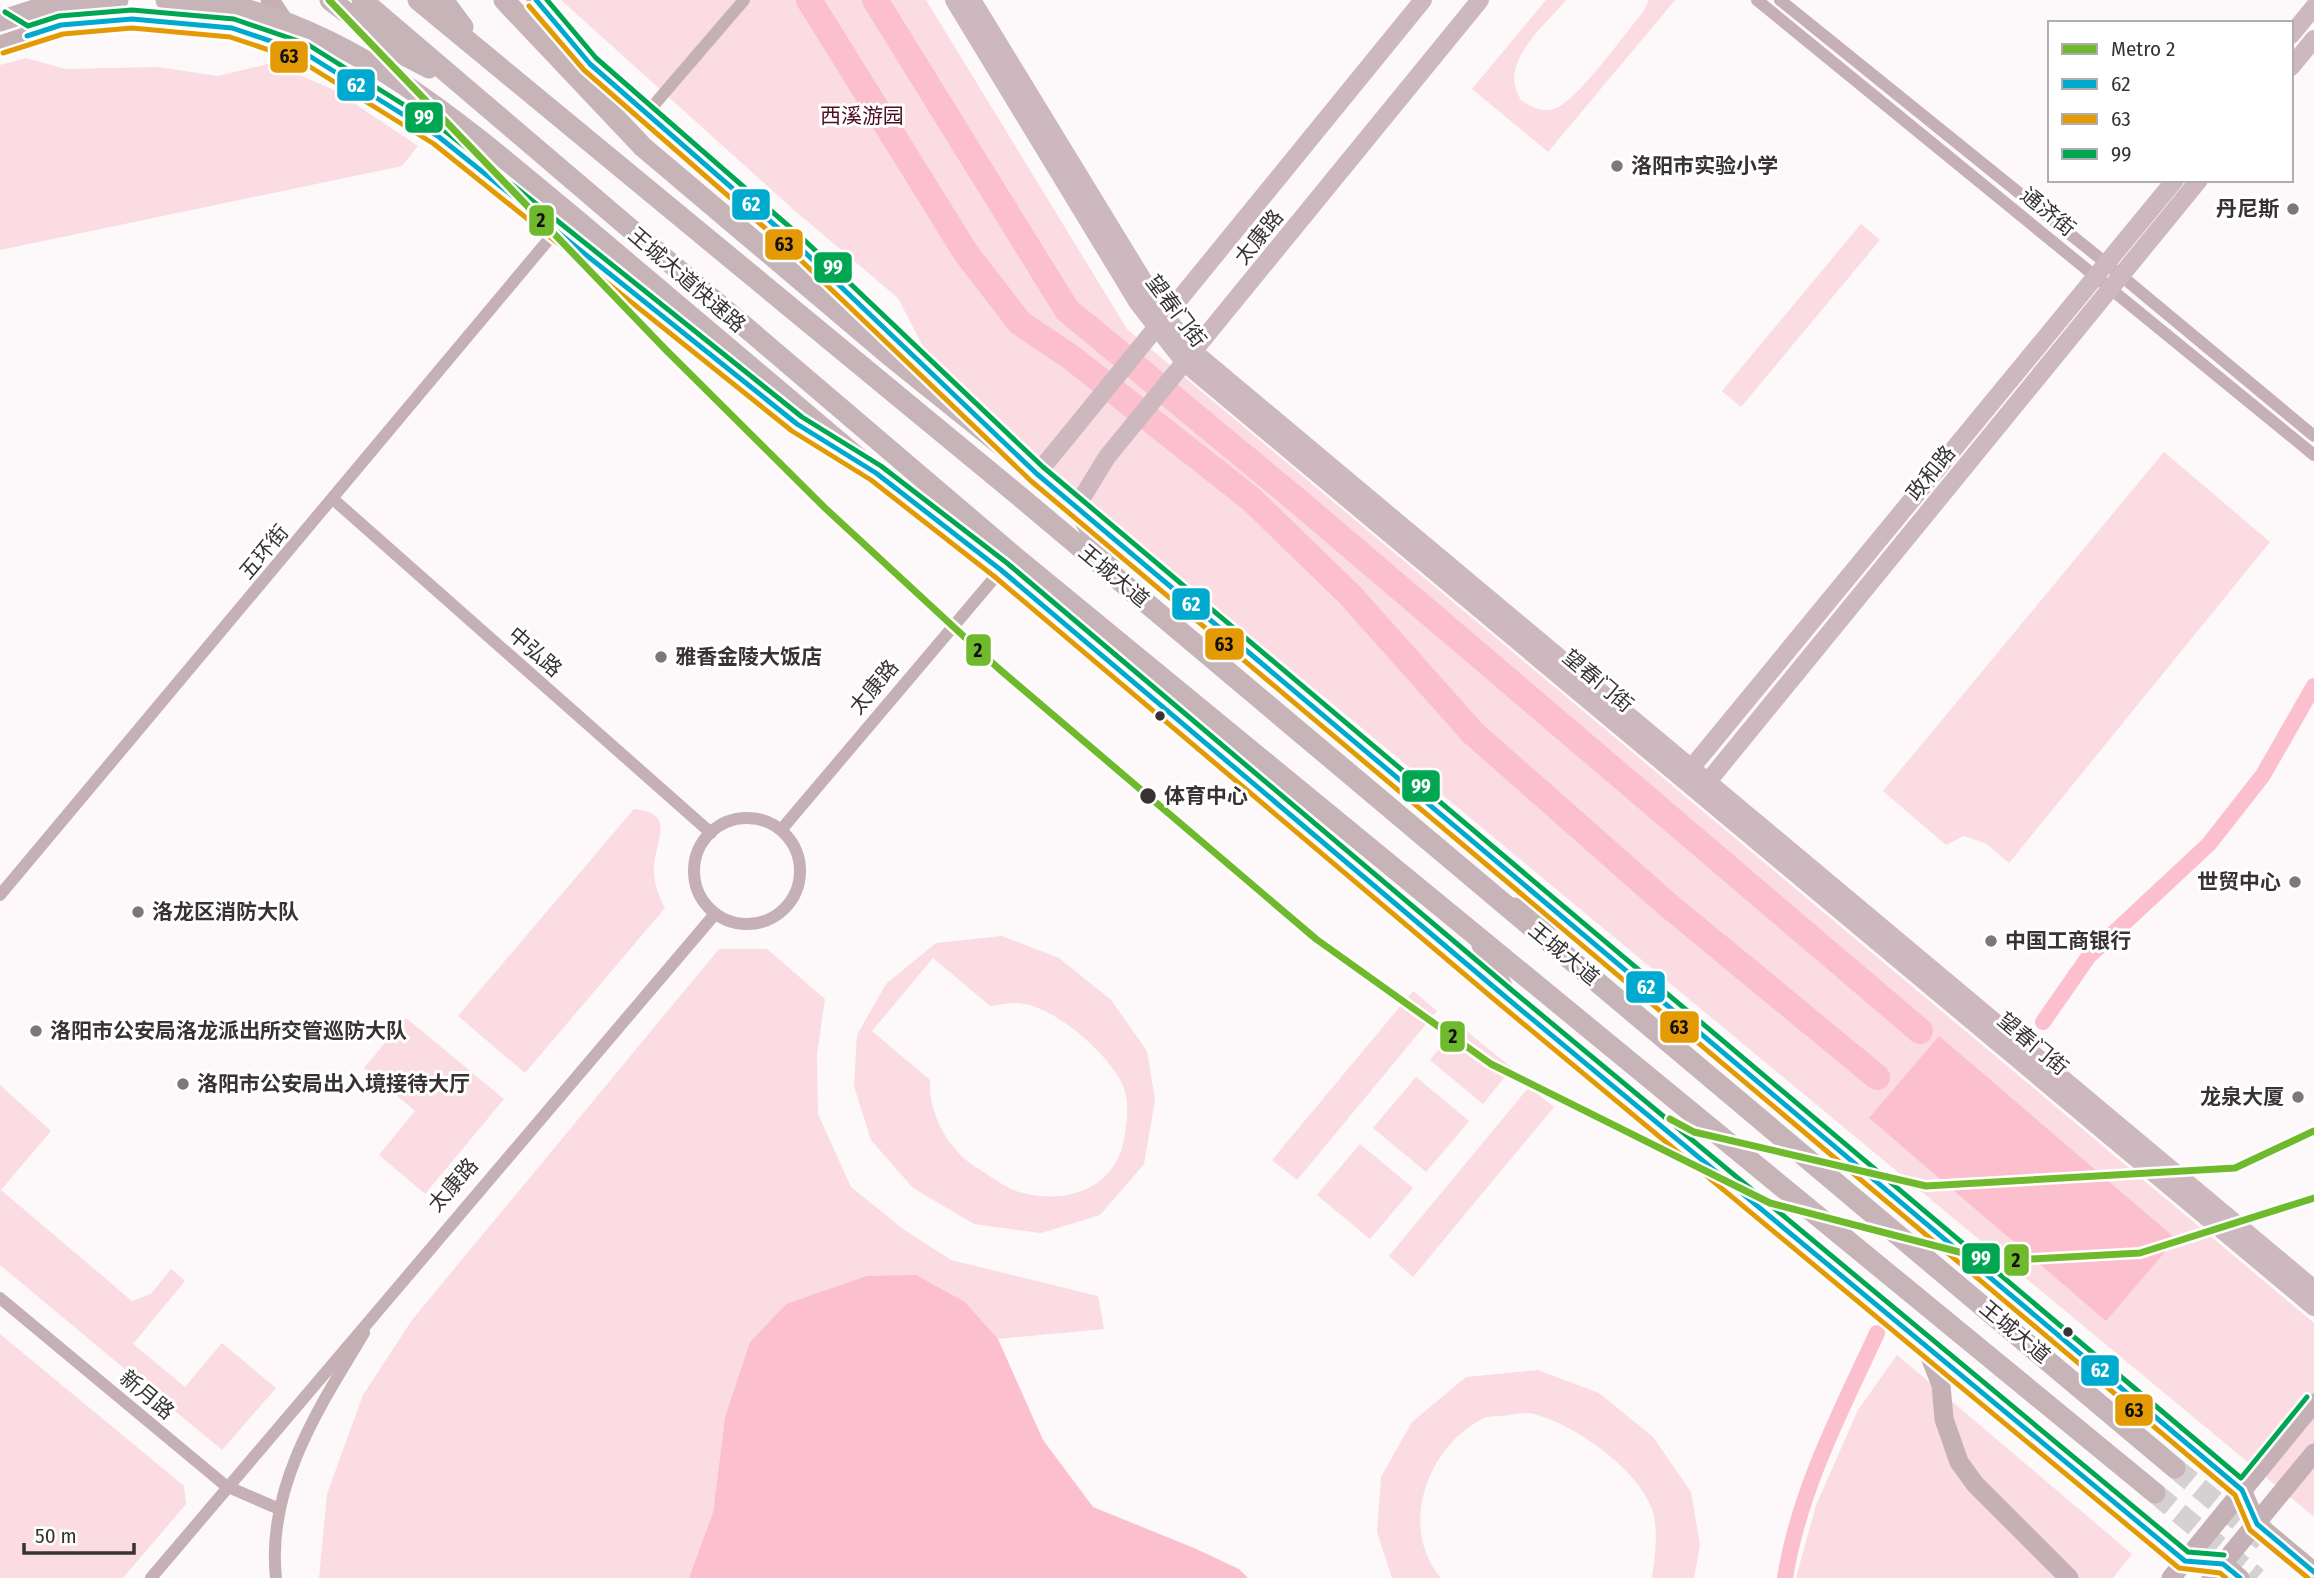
<svg xmlns="http://www.w3.org/2000/svg" width="2314" height="1578" viewBox="0 0 2314 1578" font-family="'Fira Sans Condensed','Noto Sans SC',sans-serif">
<rect width="100%" height="100%" fill="#fdf8f9"/>
<g fill="#fadce2" fill-rule="evenodd">
<path d="M561 0H926L1127 329 2314 1323V1517L1112 521 929 358 898 298 795 211Z"/>
<path d="M1546 0H1566C1543 28 1497 63 1521 100 1532 108 1543 113 1556 108 1578 100 1626 32 1643 12L1649 0H1675L1548 152 1472 89Z"/>
<path d="M26 58 65 69 158 67 218 76 272 63 334 90 418 146 402 166 0 250V65Z"/>
<path d="M1861 224 1880 240 1741 407 1722 391Z"/>
<path d="M2164 452 2270 542 2009 863 1985 843 1964 836 1946 845 1883 791Z"/>
<path d="M634 809C676 813 656 838 654 866 653 881 658 895 665 908L525 1073 458 1016Z"/>
<path d="M1002 936 1059 958 1111 1000 1147 1051 1155 1100 1144 1164 1100 1215 1041 1233 974 1224 913 1188 871 1140 854 1086 857 1035 886 984 936 943ZM933 958 990 1006C999 1005 1008 1003 1017 1003 1052 1004 1110 1054 1123 1086 1130 1103 1127 1122 1124 1139 1115 1191 1062 1206 1016 1191 1003 1186 990 1176 979 1169 949 1152 928 1114 930 1080L872 1031Z"/>
<path d="M719 949H767L825 999 817 1054 818 1114 851 1187 903 1229 951 1260 1098 1296 1104 1329 998 1339 965 1302 786 1304 750 1342 725 1417 713 1512 689 1578H319L327 1494 363 1395 412 1320Z"/>
<path d="M1413 991 1437 1011 1297 1180 1272 1160Z"/>
<path d="M406 1018 504 1099 425 1194 379 1155 415 1111 364 1068Z"/>
<path d="M1459 1025 1512 1068 1483 1104 1430 1060Z"/>
<path d="M1416 1077 1469 1121 1426 1172 1373 1128Z"/>
<path d="M0 1085 51 1131 1 1190 132 1301 151 1294 171 1269 185 1281 133 1344 185 1387 222 1343 276 1388 222 1450 0 1265Z"/>
<path d="M1529 1087 1554 1107 1413 1277 1389 1256Z"/>
<path d="M1360 1144 1413 1188 1370 1239 1317 1195Z"/>
<path d="M0 1334 184 1486 186 1504 123 1578H0Z"/>
<path d="M1897 1355 2132 1554 2113 1578H1796L1816 1505 1858 1410Z"/>
<path d="M1538 1370 1599 1393 1653 1437 1691 1492 1700 1545 1694 1578H1652C1655 1555 1659 1532 1652 1509 1637 1468 1575 1425 1534 1414 1525 1411 1512 1415 1503 1416 1496 1416 1487 1416 1482 1419 1427 1447 1398 1528 1441 1578H1392L1377 1532 1381 1477 1412 1422 1466 1377Z"/>
</g>
<g fill="#fcbfce">
<path d="M1939 1036 2176 1239 2106 1321 1869 1118Z"/>
<path d="M916 1275 965 1302 998 1339 1043 1440 1093 1507 1194 1548 1239 1569 1248 1578H689L713 1512 725 1417 750 1342 786 1304 867 1276Z"/>
</g>
<g fill="none" stroke-linecap="round" stroke-linejoin="round">
<g stroke="#fcbfce" stroke-width="16">
<path d="M2043 1022 2089 956 2209 844 2263 775 2314 686"/>
<path d="M1785 1578C1799 1491 1840 1413 1877 1333"/>
</g>
<g stroke="#fcbfce" stroke-width="26">
<path d="M809 0 966 253 1020 323 1072 358 1251 499 1350 595 1473 733 1668 905 1877 1077"/>
<path d="M875 0 1067 310 1299 502 1920 1031"/>
</g>
<g stroke="#d5d0d1" stroke-width="21" stroke-dasharray="21 10" stroke-linecap="butt">
<path d="M2175 1468 2263 1541"/>
<path d="M2155 1493 2257 1578"/>
</g>
<g stroke="#c5b0b5" stroke-width="12">
<path d="M1757 0 2314 455"/>
<path d="M1780 0 2107 264 2314 436"/>
<path d="M647 113 744 0"/>
<path d="M333 499 711 833"/>
<circle cx="747" cy="871" r="53"/>
<path d="M781 830 1001 570"/>
<path d="M0 895 555 232"/>
<path d="M0 1298 226 1486 279 1509"/>
<path d="M151 1578 715 914"/>
<path d="M276 1578C266 1488 319 1407 364 1333"/>
</g>
<g stroke="#ccb8be" stroke-width="18">
<path d="M954 0 1138 303 1185 363 2314 1307"/>
<path d="M972 0 1165 316 1194 352 2314 1289"/>
<path d="M2291 35 2314 7"/>
<path d="M2291 67 2314 39"/>
<path d="M1037 474 1423 0"/>
<path d="M1077 506 1107 457 1480 0"/>
<path d="M1683 778 2175 180"/>
<path d="M1701 790 2199 180"/>
</g>
<g stroke="#c5b0b6" stroke-width="19">
<path d="M270 0 289 29"/>
<path d="M536 0 590 64 794 242 969 408"/>
<path d="M0 45 61 25 132 19 232 28 303 52 439 137 797 424 838 449"/>
<path d="M1026 463 2242 1490 2257 1524 2314 1572"/>
<path d="M863 465 1001 570 1508 999 2185 1561 2223 1564 2240 1578"/>
<path d="M1927 1349 1941 1385 1944 1419 1959 1462 1975 1484 2069 1578"/>
<path d="M2171 1578 2314 1403"/>
<path d="M2211 1578 2314 1453"/>
</g>
<g stroke="#c6b4b9" stroke-width="21">
<path d="M330 0 402 54 429 68"/>
<path d="M362 0 1015 557 2155 1493"/>
<path d="M418 0 1018 495 2175 1468"/>
<path d="M443 0 463 27"/>
<path d="M504 0 643 147 889 355 1037 474"/>
<path d="M578 221 876 473"/>
<path d="M1077 506 1109 565"/>
<path d="M1001 570 1042 592"/>
<path d="M1514 908 1573 924"/>
<path d="M1482 945 1508 999"/>
</g>
<g stroke="#c6b4b9" stroke-width="21">
<path d="M166 0C190 2 217 2 241 8 373 43 475 136 578 221"/>
<path d="M0 21 53 4 118 0"/>
</g>
<g stroke="#fff" stroke-width="10">
<g id="bus-1">
<path d="M536 0 590 64 794 242 1037 474 2242 1490 2257 1524 2314 1572"/>
<path d="M27 36 61 25 132 19 232 28 303 52 439 137 797 424 876 473 1001 570 1508 999 2185 1561 2223 1564 2240 1578"/>
</g>
</g>
<g stroke="#fff" stroke-width="10">
<g id="bus-2">
<path d="M529 6 584 70 788 248 1031 481 2235 1495 2250 1530 2308 1578"/>
<path d="M3 53 63 34 132 28 230 37 299 60 434 144 792 431 871 480 995 577 1502 1006 2179 1568 2220 1573 2226 1578"/>
</g>
</g>
<g stroke="#fff" stroke-width="10">
<g id="bus-3">
<path d="M547 0 596 58 800 236 1043 467 2241 1478 2307 1397"/>
<path d="M5 12 28 26 59 16 132 10 234 19 307 44 444 130 802 417 881 466 1007 563 1514 992 2188 1552 2224 1555"/>
</g>
</g>
<use href="#bus-1" stroke="#00a9ce" stroke-width="5"/>
<use href="#bus-2" stroke="#e49a05" stroke-width="5"/>
<use href="#bus-3" stroke="#00a651" stroke-width="5"/>
<g stroke="#fff" stroke-width="12">
<g id="metro-1">
<path d="M329 0 666 350 825 508 998 668 1316 939 1491 1064 1770 1203 1994 1261 2140 1253 2314 1198"/>
<path d="M1670 1119 1694 1132 1926 1186 2235 1168 2314 1131"/>
</g>
</g>
<use href="#metro-1" stroke="#6fba2c" stroke-width="7"/>
</g>
<g fill="#7c7778" stroke="#fff" stroke-width="2.5">
<circle cx="1617" cy="166" r="7"/>
<circle cx="2293" cy="209" r="7"/>
<circle cx="661" cy="657" r="7"/>
<circle cx="2295" cy="882" r="7"/>
<circle cx="138" cy="912" r="7"/>
<circle cx="1991" cy="941" r="7"/>
<circle cx="36" cy="1031" r="7"/>
<circle cx="183" cy="1084" r="7"/>
<circle cx="2298" cy="1097" r="7"/>
</g>
<g fill="#373233" stroke="#fff" stroke-width="2.5">
<circle cx="1160" cy="716" r="6"/>
<circle cx="1148" cy="796" r="9"/>
<circle cx="2068" cy="1332" r="6"/>
</g>
<g text-anchor="middle" stroke-width="6" stroke-linejoin="round" paint-order="stroke">
<g font-size="21" fill="#4d0d24" stroke="#fff">
<text x="862" y="123">西溪游园</text>
</g>
<g font-size="21" font-weight="bold" fill="#373233" stroke="#fff" text-anchor="start">
<text x="1631" y="173">洛阳市实验小学</text>
<text x="2279" y="216" text-anchor="end">丹尼斯</text>
<text x="675" y="664">雅香金陵大饭店</text>
<text x="2281" y="889" text-anchor="end">世贸中心</text>
<text x="152" y="919">洛龙区消防大队</text>
<text x="2005" y="948">中国工商银行</text>
<text x="50" y="1038">洛阳市公安局洛龙派出所交管巡防大队</text>
<text x="197" y="1091">洛阳市公安局出入境接待大厅</text>
<text x="2284" y="1104" text-anchor="end">龙泉大厦</text>
</g>
<g font-size="21" fill="#373233" stroke="#fff">
<text transform="translate(2048 212) rotate(39)" y="7">通济街</text>
<text transform="translate(1259 237) rotate(-51)" y="7">太康路</text>
<text transform="translate(687 280) rotate(41)" y="7">王城大道快速路</text>
<text transform="translate(1176 311) rotate(53)" y="7">望春门街</text>
<text transform="translate(1931 473) rotate(-51)" y="7">政和路</text>
<text transform="translate(264 552) rotate(-50)" y="7">五环街</text>
<text transform="translate(1114 576) rotate(40)" y="7">王城大道</text>
<text transform="translate(535 652) rotate(41)" y="7">中弘路</text>
<text transform="translate(1598 681) rotate(40)" y="7">望春门街</text>
<text transform="translate(874 687) rotate(-50)" y="7">太康路</text>
<text transform="translate(1564 954) rotate(40)" y="7">王城大道</text>
<text transform="translate(2033 1044) rotate(40)" y="7">望春门街</text>
<text transform="translate(453 1185) rotate(-49)" y="7">太康路</text>
<text transform="translate(2015 1332) rotate(40)" y="7">王城大道</text>
<text transform="translate(147 1395) rotate(40)" y="7">新月路</text>
</g>
<g font-size="21" font-weight="bold" fill="#373233" stroke="#fff" text-anchor="start">
<text x="1164" y="803">体育中心</text>
</g>
</g>
<g stroke="#fff" stroke-width="2.5">
<rect x="269" y="40" width="40" height="34" rx="7" fill="#e49a05"/>
<rect x="336" y="68" width="40" height="34" rx="7" fill="#00a9ce"/>
<rect x="404" y="101" width="40" height="33" rx="7" fill="#00a651"/>
<rect x="731" y="188" width="40" height="33" rx="7" fill="#00a9ce"/>
<rect x="528" y="204" width="27" height="33" rx="7" fill="#6fba2c"/>
<rect x="764" y="228" width="40" height="33" rx="7" fill="#e49a05"/>
<rect x="813" y="251" width="40" height="33" rx="7" fill="#00a651"/>
<rect x="1171" y="587" width="40" height="34" rx="7" fill="#00a9ce"/>
<rect x="1204" y="627" width="41" height="34" rx="7" fill="#e49a05"/>
<rect x="965" y="633" width="27" height="34" rx="7" fill="#6fba2c"/>
<rect x="1401" y="769" width="40" height="34" rx="7" fill="#00a651"/>
<rect x="1625" y="970" width="41" height="34" rx="7" fill="#00a9ce"/>
<rect x="1659" y="1010" width="41" height="34" rx="7" fill="#e49a05"/>
<rect x="1439" y="1020" width="27" height="33" rx="7" fill="#6fba2c"/>
<rect x="1961" y="1242" width="40" height="33" rx="7" fill="#00a651"/>
<rect x="2003" y="1243" width="27" height="34" rx="7" fill="#6fba2c"/>
<rect x="2080" y="1354" width="40" height="33" rx="7" fill="#00a9ce"/>
<rect x="2114" y="1393" width="40" height="34" rx="7" fill="#e49a05"/>
</g>
<g font-size="19" text-anchor="middle" font-weight="bold" fill="#fff">
<text x="356" y="92">62</text>
<text x="424" y="124">99</text>
<text x="751" y="211">62</text>
<text x="833" y="274">99</text>
<text x="1191" y="611">62</text>
<text x="1421" y="793">99</text>
<text x="1646" y="994">62</text>
<text x="1981" y="1265">99</text>
<text x="2100" y="1377">62</text>
</g>
<g font-size="19" text-anchor="middle" font-weight="bold" fill="#111">
<text x="289" y="63">63</text>
<text x="541" y="227">2</text>
<text x="784" y="251">63</text>
<text x="1224" y="651">63</text>
<text x="978" y="657">2</text>
<text x="1679" y="1034">63</text>
<text x="1453" y="1043">2</text>
<text x="2016" y="1267">2</text>
<text x="2134" y="1417">63</text>
</g>
<rect x="2048" y="21" width="245" height="161" fill="#ffffff" stroke="#afadad" stroke-width="2"/>
<rect x="2062" y="44" width="35" height="10" fill="#6fba2c" stroke="#afadad" stroke-width="2"/>
<text x="2111" y="56" font-size="21" fill="#373233">Metro 2</text>
<rect x="2062" y="79" width="35" height="10" fill="#00a9ce" stroke="#afadad" stroke-width="2"/>
<text x="2111" y="91" font-size="21" fill="#373233">62</text>
<rect x="2062" y="114" width="35" height="10" fill="#e49a05" stroke="#afadad" stroke-width="2"/>
<text x="2111" y="126" font-size="21" fill="#373233">63</text>
<rect x="2062" y="149" width="35" height="10" fill="#00a651" stroke="#afadad" stroke-width="2"/>
<text x="2111" y="161" font-size="21" fill="#373233">99</text>
<path d="M24 1543v10h110v-10" fill="none" stroke="#373233" stroke-width="3.5"/>
<text x="35" y="1543" font-size="21" fill="#373233" stroke="#ffffff" stroke-width="5" paint-order="stroke">50 m</text>
</svg>
